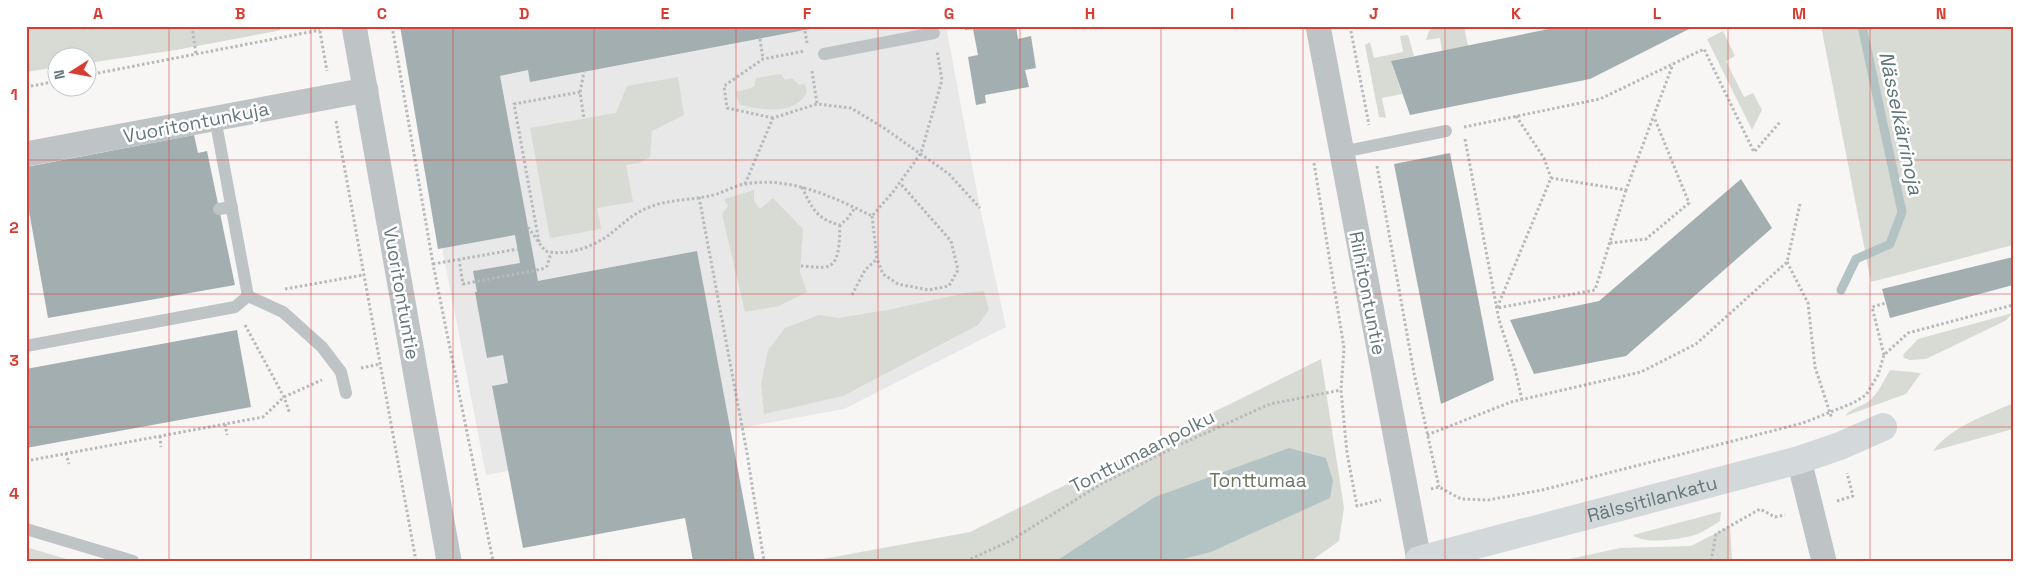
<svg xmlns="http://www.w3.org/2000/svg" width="2039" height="587" viewBox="0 0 2039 587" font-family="'Space Grotesk',sans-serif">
<rect width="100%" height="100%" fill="#f7f6f4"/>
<path fill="#e7e8e7" d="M402 26H946L980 208 1006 327 844 409 486 475 435 210Z"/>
<g fill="#d8dbd3">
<path d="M26 26H287L277 31 176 50 88 63V58H58L57 67 26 72Z"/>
<path d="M1434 26H1464L1468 46 1442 51 1440 38 1426 40 1429 31Z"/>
<path d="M1821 26H2013V245L1871 282Z"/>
<path d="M1723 31 1735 56 1726 61 1744 97 1753 93 1762 110 1752 130 1707 39Z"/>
<path d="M1408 35 1414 56 1391 61 1402 94 1382 98 1386 118 1379 117 1365 45 1370 42 1374 58 1403 52 1400 36Z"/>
<path d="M781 74 785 80 792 78 799 85 805 84 807 92C794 117 762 109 740 105L735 92 754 87 756 78Z"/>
<path d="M678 77 684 115 652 131 650 157 639 163 626 165 633 202 597 208 601 229 550 238 530 128 616 113 627 86Z"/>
<path d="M754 190V201L760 209 773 198 803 229 800 272 807 292 779 306 745 312 722 214 728 206 724 199Z"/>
<path d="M984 291 989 310 978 325 843 396 764 414 761 384 768 350 785 328 819 315 838 318 893 309 965 293Z"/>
<path d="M2013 313 2005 321 1926 359 1910 360 1904 358 1903 355 1918 339Z"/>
<path d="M1321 359 1344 508 1339 541 1311 561H812L970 532Z"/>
<path d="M1890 370 1921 373 1906 394 1845 416C1851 408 1861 407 1869 401 1878 394 1884 380 1890 370Z"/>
<path d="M2013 403V429L1933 451C1952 426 1985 416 2013 403Z"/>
<path d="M1719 512H1721L1720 521C1712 526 1704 532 1695 535 1682 539 1643 545 1633 535Z"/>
<path d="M1730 526 1732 561H1560L1620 548 1691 546Z"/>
<path d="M26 547 73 561H26Z"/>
</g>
<path fill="#b3c3c4" d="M1289 448 1326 458 1333 481 1330 498 1211 552 1175 561H1056L1155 497Z"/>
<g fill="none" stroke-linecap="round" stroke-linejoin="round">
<path stroke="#b3c3c4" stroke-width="9" d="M1841 290 1856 259 1890 244 1902 212 1862 26"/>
</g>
<g fill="#a3aeb1">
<path d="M400 26H826L530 82 528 70 500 76 538 281 697 251 755 561H693L685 518 523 548 492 386 508 383 503 355 487 358 475 292H477L473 271 520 263 515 235 438 249Z"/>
<path d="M964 26H1016L1018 39 1031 36 1036 68 1025 70 1029 87 985 95 986 103 976 105 968 57 978 55 973 29 965 30Z"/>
<path d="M1564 26H1695L1590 79 1410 115 1391 61Z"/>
<path d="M194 135 198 153 207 151 235 285 48 318 26 194V167Z"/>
<path d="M1450 153 1494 380 1441 404 1394 164Z"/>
<path d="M1741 179 1772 228 1626 356 1534 374 1510 320 1599 301Z"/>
<path d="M2013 257V285L1890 318 1882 289Z"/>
<path d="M237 330 251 407 26 448V369Z"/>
</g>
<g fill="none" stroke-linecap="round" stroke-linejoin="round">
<g stroke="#b6babc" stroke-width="3" stroke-dasharray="2.5 2.5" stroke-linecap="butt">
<path d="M192 26 196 54"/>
<path d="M319 26 327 71"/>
<path d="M392 26 433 264 493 561"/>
<path d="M1350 26 1369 125"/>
<path d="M805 31 807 43"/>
<path d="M760 39 763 59"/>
<path d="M812 71 817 104"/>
<path d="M88 75 320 30"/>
<path d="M26 87 58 81"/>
<path d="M580 92 584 72"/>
<path d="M1516 116 1544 158 1551 178"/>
<path d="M773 118 727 108 724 86 763 59 805 51"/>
<path d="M336 121 416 561"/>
<path d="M1464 127 1600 99 1704 49 1754 152 1780 122"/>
<path d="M1465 139 1499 320 1515 369 1522 400"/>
<path d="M1314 163 1344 348 1341 390 1347 453 1357 506 1381 500"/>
<path d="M1377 166 1414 373 1439 487"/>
<path d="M745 184 773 118 817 104 851 108 884 128 949 174 980 208"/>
<path d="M802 187C812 208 816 219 840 225L847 219 855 208"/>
<path d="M1626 190 1595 290 1497 308 1551 178 1626 190 1673 64"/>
<path d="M699 197 747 453 764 561"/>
<path d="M872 216 877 259 883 274 898 284 929 290 949 286 958 270 951 241 900 183"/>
<path d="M528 227 545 251C564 256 587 249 603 239 616 231 626 219 639 212 662 199 685 201 709 196 721 194 733 186 745 184 790 176 833 197 872 216L893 192 921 153 942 80 937 51"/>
<path d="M539 242 514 104 580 92 584 119"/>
<path d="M1610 243 1646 239 1689 203 1654 117"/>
<path d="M459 259 463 284 542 269 547 266 551 253"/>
<path d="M1787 262 1808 303 1815 367 1832 419"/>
<path d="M433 264 518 249"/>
<path d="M801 266C809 266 822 269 829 266 841 261 839 236 840 225"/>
<path d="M285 289 363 275"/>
<path d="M852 295 865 270 877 259"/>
<path d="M245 325 284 397 290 414"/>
<path d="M1884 355 1872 307 1886 303"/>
<path d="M361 368 380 364"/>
<path d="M225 424 227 435"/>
<path d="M1427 435 1511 402 1641 372 1696 344 1787 262 1800 204"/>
<path d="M160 436 161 447"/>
<path d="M66 453 69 464"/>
<path d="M26 461 263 417 284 397 322 380"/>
<path d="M1431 489 1439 487 1461 499 1488 500 1542 490 1803 423 1853 403 1866 395 1878 375 1884 355 1908 333 2013 305"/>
<path d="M1837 501 1853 496 1847 473"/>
<path d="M966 561 1010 541 1101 484 1179 445 1270 404 1341 390"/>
<path d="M1711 561 1716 534 1760 509 1775 517 1785 515"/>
</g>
<g stroke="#bec3c5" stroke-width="12">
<path d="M824 54 934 33"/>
<path d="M215 118 248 296"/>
<path d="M1342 152 1446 131"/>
<path d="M219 209 232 207"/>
<path d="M248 296 283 312 322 347 341 372 346 393"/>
<path d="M26 346 235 307 248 296"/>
<path d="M26 529 133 561"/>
</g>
<g stroke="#bec3c5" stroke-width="25">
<path d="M354 26 449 561"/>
<path d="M1318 26 1419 560"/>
<path d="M26 154 366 90"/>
<path d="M1799 460 1824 561"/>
</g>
<path stroke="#d3d9da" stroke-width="28" id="s1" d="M1419 560 1799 460 1840 446 1883 427"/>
</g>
<path fill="none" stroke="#d83c33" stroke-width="1" stroke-opacity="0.55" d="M169 26V561M311 26V561M453 26V561M594 26V561M736 26V561M878 26V561M1020 26V561M1161 26V561M1303 26V561M1445 26V561M1586 26V561M1728 26V561M1870 26V561M26 160H2013M26 294H2013M26 427H2013"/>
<g text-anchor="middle" stroke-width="5" stroke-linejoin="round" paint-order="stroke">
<g font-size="19" fill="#64777d" stroke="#fff">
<text transform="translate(196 122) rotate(-11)" y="7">Vuoritontunkuja</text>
<text transform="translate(402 293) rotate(80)" y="7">Vuoritontuntie</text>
<text transform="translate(1368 293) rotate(79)" y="7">Riihitontuntie</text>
<text transform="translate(1142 451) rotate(-27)" y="7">Tonttumaanpolku</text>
<text dy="7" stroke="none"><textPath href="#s1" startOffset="241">Rälssitilankatu</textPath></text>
</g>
<g font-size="19" fill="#697662" stroke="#fff">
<text x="1258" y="487">Tonttumaa</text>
</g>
<g font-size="20" font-style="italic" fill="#5e7678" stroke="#fff">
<text transform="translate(1901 123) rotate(78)" y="7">Nässelkärrinoja</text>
</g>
</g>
<rect width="2039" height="587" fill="none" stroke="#ffffff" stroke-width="55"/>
<g transform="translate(72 72) rotate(259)"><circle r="24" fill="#ffffff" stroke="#c1c9cb"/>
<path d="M0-4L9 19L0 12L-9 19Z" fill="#d83c33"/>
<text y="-8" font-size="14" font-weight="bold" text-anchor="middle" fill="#64777d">N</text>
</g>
<rect x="28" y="28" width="1984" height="532" fill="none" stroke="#d83c33" stroke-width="2"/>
<g font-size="16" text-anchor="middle" font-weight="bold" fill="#d83c33">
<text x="98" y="19">A</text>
<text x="240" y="19">B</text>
<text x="382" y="19">C</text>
<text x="524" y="19">D</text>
<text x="665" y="19">E</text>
<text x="807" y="19">F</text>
<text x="949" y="19">G</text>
<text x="1090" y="19">H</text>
<text x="1232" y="19">I</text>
<text x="1374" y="19">J</text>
<text x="1516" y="19">K</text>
<text x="1657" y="19">L</text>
<text x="1799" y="19">M</text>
<text x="1941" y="19">N</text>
<text x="14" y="100">1</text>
<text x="14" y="233">2</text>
<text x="14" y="366">3</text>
<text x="14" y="499">4</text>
</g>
</svg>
